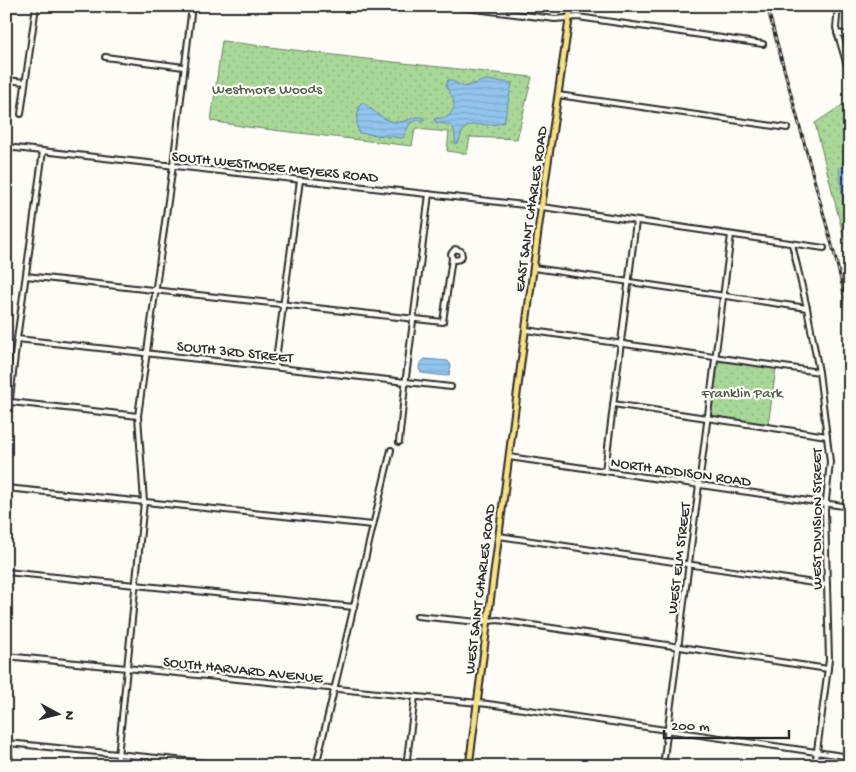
<svg xmlns="http://www.w3.org/2000/svg" width="856" height="772" viewBox="0 0 856 772" font-family="'Gochi Hand',sans-serif">
<defs>
<pattern id="park-dots" width="8" height="8" patternUnits="userSpaceOnUse" patternTransform="scale(1.25)"><rect width="8" height="8" fill="#a8d797"/><path d="M2 2h.1M6 6h.1" fill="none" stroke="#91b982" stroke-width="1.8" stroke-linecap="round"/></pattern>
<pattern id="water-rules" width="6" height="5" patternUnits="userSpaceOnUse" patternTransform="scale(1.25)"><rect width="6" height="5" fill="#91c5ee"/><path d="M0 2.5h6" fill="none" stroke="#7da9cc"/></pattern>
</defs>
<rect width="100%" height="100%" fill="#fdfcf7"/>
<filter id="ink" filterUnits="userSpaceOnUse"><feTurbulence type="fractalNoise" baseFrequency=".02" numOctaves="2"/><feDisplacementMap in="SourceGraphic" scale="10" xChannelSelector="R" yChannelSelector="G"/><feConvolveMatrix kernelMatrix="1 2 1 2 8 2 1 2 1" color-interpolation-filters="sRGB"/></filter>
<g filter="url(#ink)">
<g fill="url(#park-dots)" stroke="#6a8161">
<path d="M222 41 366 59 532 77 517 139 470 137 467 154 447 151 449 132 415 129 412 146 247 127 211 121Z"/>
<path d="M850 100V250H847L815 123Z"/>
<path d="M716 359 776 368 768 426 709 417Z"/>
</g>
<g fill="url(#water-rules)" stroke="#6887a0">
<path d="M448 80H450L464 87 486 80 512 83 504 122C483 131 464 113 459 142L455 144C455 127 455 124 436 123L434 119 447 117C461 104 451 98 446 85Z"/>
<path d="M361 103H364C374 111 384 122 398 122 408 122 415 114 424 118V120H417L410 123 403 138 359 133C355 125 357 111 361 103Z"/>
<path d="M844 166 850 167V225L843 204 839 169Z"/>
<path d="M425 359 448 361 451 365 449 375 446 376 421 373 419 368 420 363Z"/>
</g>
<g fill="none" stroke-linecap="round" stroke-linejoin="round">
<g stroke="#2b2b2b" stroke-width="8">
<g id="minor">
<path d="M451 6 555 19 578 17 763 44"/>
<path d="M838 6 836 28 850 76"/>
<path d="M837 33 850 35"/>
<path d="M105 57 184 67"/>
<path d="M6 80 25 82"/>
<path d="M558 95 787 128"/>
<path d="M21 114 36 6"/>
<path d="M6 147 542 207 824 248"/>
<path d="M792 244 807 308 819 372 830 462 825 510 829 660 815 766"/>
<path d="M534 268 807 308"/>
<path d="M26 276 443 322 452 258 451 254 455 249 461 251 462 256 460 259 455 260 452 258"/>
<path d="M526 330 819 372"/>
<path d="M17 339 451 387"/>
<path d="M275 367 300 180"/>
<path d="M11 402 138 416"/>
<path d="M613 404 827 436"/>
<path d="M6 432 17 339 43 151"/>
<path d="M399 442 406 377 429 194"/>
<path d="M509 457 850 507"/>
<path d="M605 471 636 221"/>
<path d="M6 488 373 525"/>
<path d="M499 536 827 585"/>
<path d="M6 572 354 607"/>
<path d="M417 616 478 622 498 620 828 669"/>
<path d="M6 656 488 704 850 757"/>
<path d="M6 733 11 766"/>
<path d="M8 743 236 766"/>
<path d="M117 766 144 502 138 416 173 165 192 6"/>
<path d="M316 766 391 450"/>
<path d="M406 766 415 697"/>
<path d="M663 766 731 235"/>
</g>
</g>
<g stroke="#2b2b2b" stroke-width="9">
<path id="major" d="M469 766 539 224 571 6"/>
</g>
<use href="#minor" stroke="#fdfcf7" stroke-width="4"/>
<use href="#major" stroke="#f7e281" stroke-width="5"/>
<g stroke="#2b2b2b" stroke-width="3">
<path id="rail" d="M767 6 836 260 850 318"/>
</g>
<use href="#rail" stroke="#fdfcf7" stroke-width="1" stroke-dasharray="4" stroke-linecap="butt"/>
</g>
</g>
<g text-anchor="middle" stroke-width="4.5" stroke-linejoin="round" paint-order="stroke">
<g font-size="15" fill="#505f4b" stroke="#fdfcf7">
<text x="267" y="93">Westmore Woods</text>
<text x="742" y="397">Franklin Park</text>
</g>
<g font-size="15" fill="#2b2b2b" stroke="#fdfcf7">
<text transform="translate(275 166) rotate(6)" y="5">SOUTH WESTMORE MEYERS ROAD</text>
<text transform="translate(530 209) rotate(-82)" y="5">EAST SAINT CHARLES ROAD</text>
<text transform="translate(235 351) rotate(6)" y="5">SOUTH 3RD STREET</text>
<text transform="translate(681 471) rotate(8)" y="5">NORTH ADDISON ROAD</text>
<text transform="translate(816 519) rotate(-90)" y="5">WEST DIVISION STREET</text>
<text transform="translate(678 558) rotate(-83)" y="5">WEST ELM STREET</text>
<text transform="translate(479 589) rotate(-83)" y="5">WEST SAINT CHARLES ROAD</text>
<text transform="translate(243 669) rotate(6)" y="5">SOUTH HARVARD AVENUE</text>
</g>
</g>
<rect width="856" height="772" fill="none" stroke="#fdfcf7" stroke-width="25"/>
<rect x="12" y="12" width="831" height="747" fill="none" stroke="#2b2b2b" stroke-width="2" filter="url(#ink)"/>
<g transform="translate(58 714) rotate(97)" stroke="#fdfcf7" stroke-width="4" paint-order="stroke">
<path d="M0-4L9 19L0 12L-9 19Z" fill="#2b2b2b"/>
<text y="-8" font-size="14" font-weight="bold" text-anchor="middle" fill="#2b2b2b">N</text>
</g>
<path d="M664 730v8h125v-8" fill="none" stroke="#2b2b2b" stroke-width="2.5"/>
<text x="671" y="730" font-size="15" fill="#2b2b2b" stroke="#fdfcf7" stroke-width="4" paint-order="stroke">200 m</text>
</svg>
